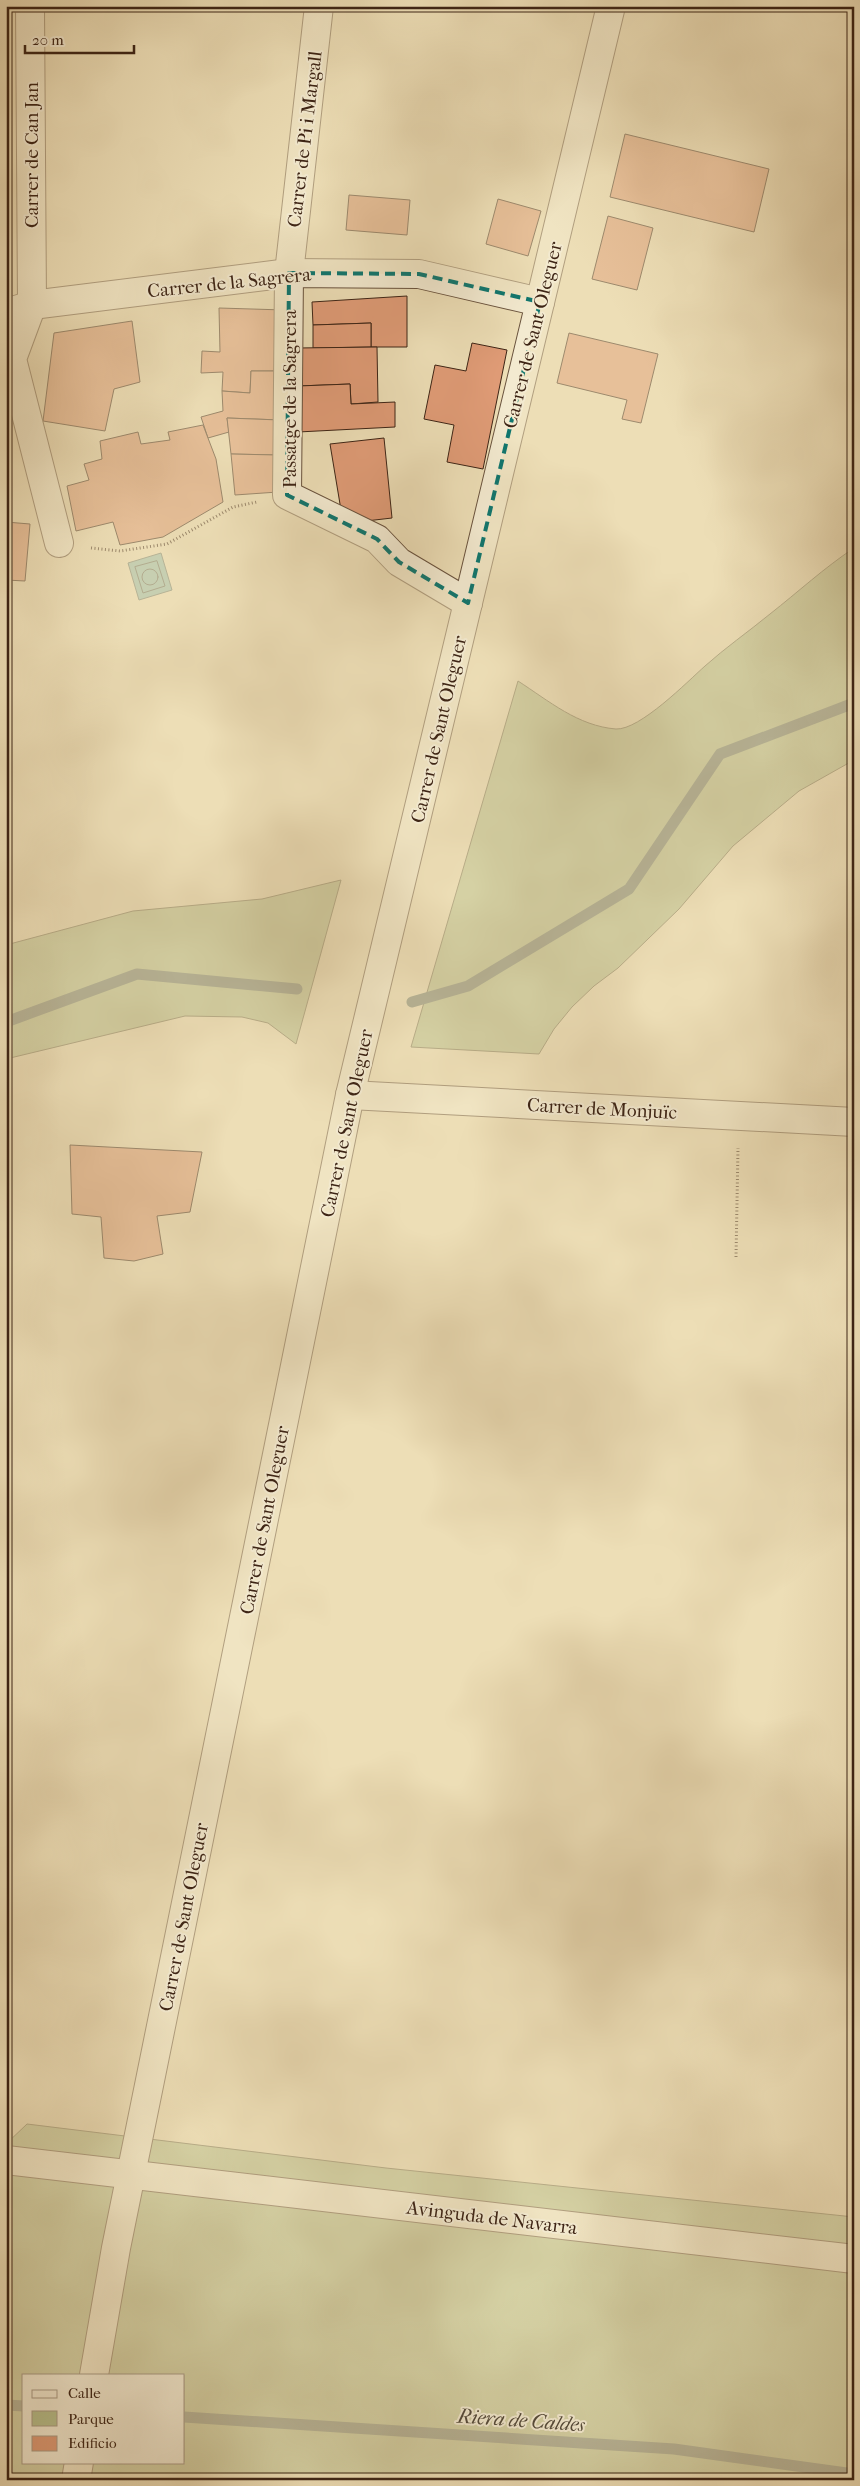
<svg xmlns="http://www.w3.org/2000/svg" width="860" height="2486" viewBox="0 0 860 2486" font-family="'IM FELL French Canon',serif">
<rect width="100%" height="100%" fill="#eddeb6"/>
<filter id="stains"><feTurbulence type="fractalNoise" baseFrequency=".004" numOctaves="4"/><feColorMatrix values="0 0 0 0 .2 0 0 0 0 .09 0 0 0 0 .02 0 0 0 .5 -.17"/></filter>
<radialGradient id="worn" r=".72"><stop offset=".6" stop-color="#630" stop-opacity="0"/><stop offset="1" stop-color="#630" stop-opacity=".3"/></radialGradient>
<g fill="#b8c18e" stroke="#7a7252" fill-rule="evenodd">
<path d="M854 548V760L799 791 733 846 679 909 618 968 594 986 572 1007 554 1029 539 1054 411 1047 518 681C549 701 578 726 616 729 640 730 687 682 705 666 725 648 748 632 770 614 798 592 824 568 854 548Z"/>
<path d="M341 880 296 1044 268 1023 242 1017 185 1016 6 1059V945L133 911 262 899Z"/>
<path d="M27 2124 386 2168 854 2217V2480H6V2144ZM24 2375H184V2462H24Z"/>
</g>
<path fill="#9abcab" stroke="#757f6f" d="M161 553 172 590 139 600 128 563Z"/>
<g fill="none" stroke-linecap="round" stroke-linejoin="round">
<g stroke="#6c7060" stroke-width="1">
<path d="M157 561 165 586 143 593 135 567Z"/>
<circle cx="150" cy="577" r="8"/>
</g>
<g stroke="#757f6f" stroke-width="11">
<path d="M412 1002 468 986 629 889 720 754 854 703"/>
<path d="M6 1022 137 974 297 989"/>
<path d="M6 2405 24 2406"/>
<path d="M184 2417 674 2449 854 2474"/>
</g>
</g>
<g fill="#df9b76" stroke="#3d2415">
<path d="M625 134 769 169 754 232 610 197Z"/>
<path d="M349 195 410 200 407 235 346 230Z"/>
<path d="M498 199 541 211 528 256 486 244Z"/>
<path d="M608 216 653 228 637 290 592 279Z"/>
<path d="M407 296V347H371V323L313 325 312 302Z"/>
<path d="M219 308 284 310V371H251L250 393 222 391 223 372 201 373 202 351 220 352Z"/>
<path d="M132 321 140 382 114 389 105 431 43 421 54 333Z"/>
<path d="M371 323V347L313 348V325Z"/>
<path d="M569 333 658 354 641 423 622 419 627 400 557 383Z"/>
<path d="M472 343 507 350 483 469 447 462 454 425 424 419 435 365 466 371Z"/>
<path d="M377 347 378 402 351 404 350 384 298 386 297 348Z"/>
<path d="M251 371H284L280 420 227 418 229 432 208 438 201 417 223 411 222 391 250 393Z"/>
<path d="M350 384 351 404 395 402V427L298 432V386Z"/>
<path d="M227 418 280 420 277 455 231 454Z"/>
<path d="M203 425 216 459 223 502 163 537 120 545 113 522 76 531 67 486 89 480 84 464 102 459 100 441 138 432 141 444 170 440 168 432Z"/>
<path d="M384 438 392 518 366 521 341 510 330 444Z"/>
<path d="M231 454 277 455 278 492 235 495Z"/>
<path d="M6 522 30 524 25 581 6 580Z"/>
<path d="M70 1145 202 1152 190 1212 157 1216 163 1254 134 1261 104 1258 101 1217 72 1214Z"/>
</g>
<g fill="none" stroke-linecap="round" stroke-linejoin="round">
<g stroke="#69523d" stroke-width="30">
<g id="minor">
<path d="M30 6 32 305 12 359 59 543"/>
<path d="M319 6 289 273 287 495 377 539 399 562 468 603"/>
<path d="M6 313 32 305 289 273 419 274 540 302"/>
<path d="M350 1095 854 1122"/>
<path d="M6 2160 854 2259"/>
<path d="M94 2375 116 2248 350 1095 611 6"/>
<path d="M76 2480 79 2462"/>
</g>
</g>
<g stroke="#3d2415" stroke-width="3" stroke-dasharray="1 2.5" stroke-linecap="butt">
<path d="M91 548 120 551 167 544 233 507 257 502"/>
<path d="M736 1257 738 1148"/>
</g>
<use href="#minor" stroke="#f3ead0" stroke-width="28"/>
</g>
<path d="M0 0H860V2486H0ZM289 273 419 274 540 302 468 603 399 562 377 539 287 495Z" fill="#eddeb6" fill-opacity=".55" fill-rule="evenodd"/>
<path fill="none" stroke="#0f766e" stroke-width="4" stroke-dasharray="10 6" stroke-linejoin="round" d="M289 273 419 274 540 302 468 603 399 562 377 539 287 495Z"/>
<g text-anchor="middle" stroke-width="4" stroke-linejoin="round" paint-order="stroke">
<g font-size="19" fill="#3d2415" stroke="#f3ead0">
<text transform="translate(304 139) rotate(-83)" y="7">Carrer de Pi i Margall</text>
<text transform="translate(31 155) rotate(-90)" y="7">Carrer de Can Jan</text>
<text transform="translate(229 282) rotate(-6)" y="7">Carrer de la Sagrera</text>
<text transform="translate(532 335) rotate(-76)" y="7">Carrer de Sant Oleguer</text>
<text transform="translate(289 399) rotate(-90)" y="7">Passatge de la Sagrera</text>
<text transform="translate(438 729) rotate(-77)" y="7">Carrer de Sant Oleguer</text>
<text transform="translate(602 1108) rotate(3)" y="7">Carrer de Monjuïc</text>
<text transform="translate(346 1123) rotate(-78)" y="7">Carrer de Sant Oleguer</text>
<text transform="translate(264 1520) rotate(-79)" y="7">Carrer de Sant Oleguer</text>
<text transform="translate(183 1917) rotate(-79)" y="7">Carrer de Sant Oleguer</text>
<text transform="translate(492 2217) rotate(7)" y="7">Avinguda de Navarra</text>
</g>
<g font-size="20" font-style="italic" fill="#544a3a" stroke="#f3ead0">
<text transform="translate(521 2420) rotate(4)" y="7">Riera de Caldes</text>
</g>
</g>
<rect width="860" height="2486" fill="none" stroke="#eddeb6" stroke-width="25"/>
<rect x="8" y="8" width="845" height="2471" fill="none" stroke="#3d2415" stroke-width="2.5"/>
<rect x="12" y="12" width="835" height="2461" fill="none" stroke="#3d2415"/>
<rect x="22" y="2374" width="162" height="90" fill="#f3ead0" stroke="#aa9b85"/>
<rect x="32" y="2390" width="25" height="8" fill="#f3ead0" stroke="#aa9b85"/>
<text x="68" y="2398" font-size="15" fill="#3d2415">Calle</text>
<rect x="32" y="2411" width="25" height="15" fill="#b8c18e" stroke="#aa9b85"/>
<text x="68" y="2424" font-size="15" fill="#3d2415">Parque</text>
<rect x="32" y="2436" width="25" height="15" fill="#df9b76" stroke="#aa9b85"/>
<text x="68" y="2448" font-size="15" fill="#3d2415">Edificio</text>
<path d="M25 45v8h109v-8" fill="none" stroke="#3d2415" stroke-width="2.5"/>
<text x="32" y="45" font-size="15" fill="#3d2415" stroke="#f3ead0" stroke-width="4" paint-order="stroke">20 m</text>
<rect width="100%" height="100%" filter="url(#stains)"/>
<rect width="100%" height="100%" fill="url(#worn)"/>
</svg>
